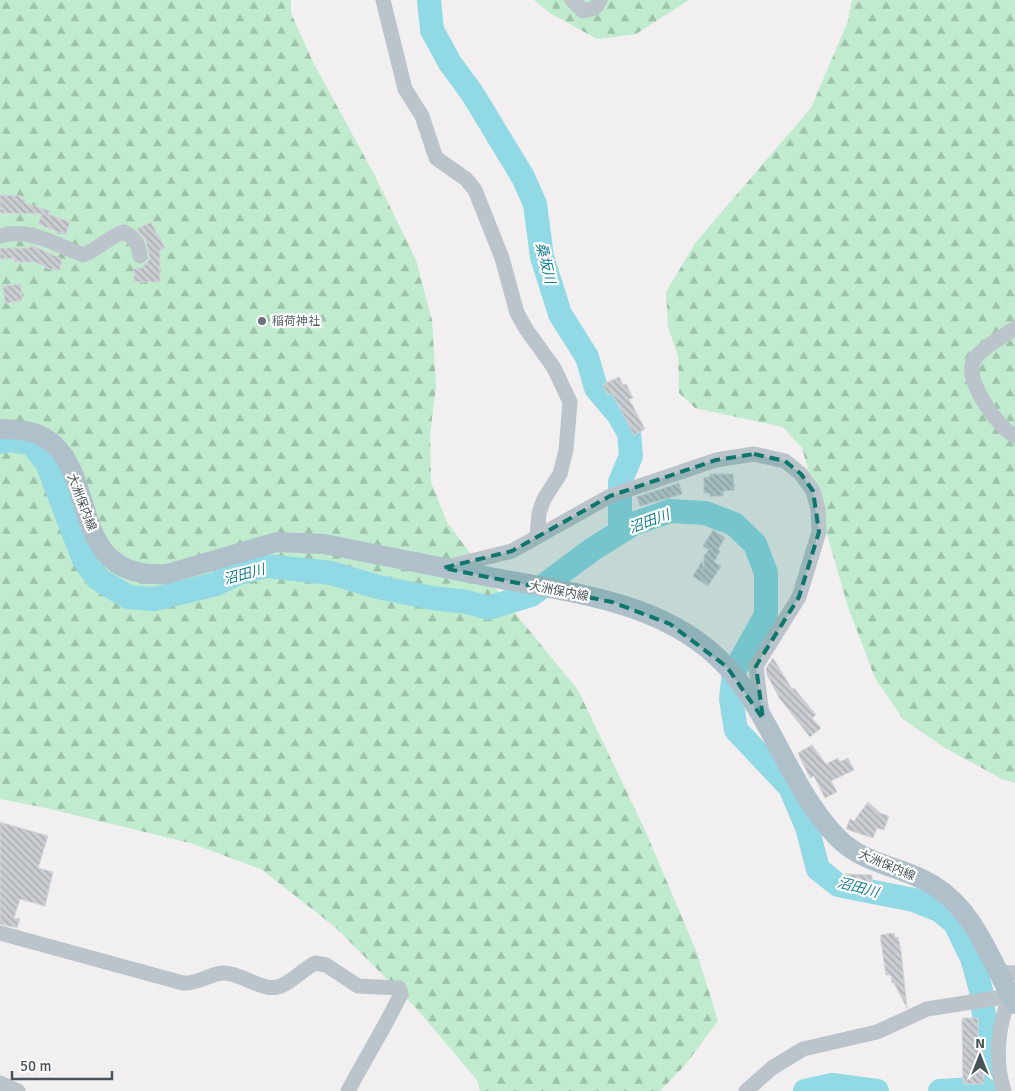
<svg xmlns="http://www.w3.org/2000/svg" width="1015" height="1091" viewBox="0 0 1015 1091" font-family="Signika,'Noto Sans JP',sans-serif">
<defs>
<pattern id="forest-firs" width="22" height="20" patternUnits="userSpaceOnUse" patternTransform="scale(1.25)"><rect width="22" height="20" fill="#c0ebce"/><path d="M5 1l3.5 6h-7zM16 11l3.5 6h-7z" fill="#9ec1aa"/></pattern>
<pattern id="building-back-hatch" width="6" height="6" patternUnits="userSpaceOnUse" patternTransform="scale(1.25)"><rect width="6" height="6" fill="#c9ccd1"/><path d="M-1 5l2 2M0 0l6 6M5-1l2 2" fill="none" stroke="#a5a8ad"/></pattern>
</defs>
<rect width="100%" height="100%" fill="#f1efef"/>
<g fill="url(#forest-firs)">
<path d="M0 0H291V13L312 60 375 176 416 260 432 320 436 386 430 435 431 482 447 522 506 602 578 690 645 830 697 953 718 1021 686 1064 660 1091H480L477 1080 416 1008 335 927 261 869 190 843 46 808 0 799Z"/>
<path d="M534 0H689L636 34 597 39 550 13Z"/>
<path d="M852 0H1015V783L1002 779 945 748 903 719 875 678 848 607 802 448 783 427 695 408 679 393 678 356 668 327 666 292 696 242 811 108 848 21Z"/>
</g>
<g fill="none" stroke-linecap="round" stroke-linejoin="round">
<g stroke="#90d9e5" stroke-width="24">
<path d="M429 0 432 30 450 63 472 93 523 177 535 204 542 257 560 314 587 357 596 388 618 414 629 433 631 456 620 482V532"/>
<path d="M0 442 8 440 31 443 47 463 84 560 97 578 128 597 154 599 184 592 216 584 238 573 266 566 331 573 378 587 432 598 467 602 488 608 531 595 593 549 633 524 670 511 705 513 734 524 755 544 766 573V615L734 672 731 699 736 730 790 787 807 827 818 869 838 885 914 900 939 910 955 923 972 958 981 990 993 1091"/>
<path d="M805 1091 832 1085 877 1091"/>
<path d="M940 1091 992 1088"/>
</g>
</g>
<g fill="url(#building-back-hatch)" stroke="#d3d5da">
<path d="M0 195 21 196V199H25V203L50 211 48 214 70 222 66 235 38 224 42 214 0 213Z"/>
<path d="M151 222 165 248 160 250V282H134V268H142L150 259 146 241 137 229Z"/>
<path d="M31 245 62 259 60 270 49 269 35 262H14V258L0 259V248H30Z"/>
<path d="M21 284 22 301 5 303 3 286Z"/>
<path d="M619 377 623 385 626 384 633 398 629 399 645 429 634 435 612 393 608 395 603 384Z"/>
<path d="M710 474H733L734 490 723 491V496H710V493H704V477H710Z"/>
<path d="M679 483 682 494 640 506 637 497Z"/>
<path d="M713 530 725 538 718 549 720 551 714 562 721 566 708 586 693 576 702 561 704 569V556L709 550 703 546Z"/>
<path d="M773 658 792 689 794 688 816 715 812 718 821 728 810 737 780 699 767 675 766 668Z"/>
<path d="M812 745 826 764 838 758 840 762 848 758 854 770 831 781 837 792 825 798 814 776 810 778 798 753Z"/>
<path d="M868 802 880 813 889 816 884 830 877 828 873 838 846 829 850 819 854 821Z"/>
<path d="M0 822 48 836 38 868 53 872 45 906 20 899 14 918 20 919 17 928 0 924Z"/>
<path d="M845 874 872 875V886H859V892H845Z"/>
<path d="M894 933 895 938 898 937 901 951 907 1008 894 983H892L891 975H886L880 935Z"/>
<path d="M962 1018H978V1042H983L984 1084H963Z"/>
</g>
<g fill="none" stroke-linecap="round" stroke-linejoin="round">
<g stroke="#bbc4ca" stroke-width="15">
<path d="M383 0 405 89 422 116 436 158 466 179 475 190 502 258 517 313 526 329 554 368 570 402 566 450 560 474 544 499 539 513 537 536"/>
<path d="M572 0 583 11 595 8 600 0"/>
<path d="M0 236C29 227 57 245 83 255 99 249 108 237 124 232 135 238 139 244 140 256"/>
<path d="M1015 328C1003 337 980 348 973 362 965 381 998 428 1015 436"/>
<path d="M447 567 512 551 610 496 716 460 754 454 785 461 801 474 813 491 818 509 819 532 799 597 756 666 762 715"/>
<path d="M0 933 183 983C199 984 210 973 224 973 244 973 264 995 283 985 295 979 304 969 315 963L326 965 358 986 399 988 401 994C385 1027 365 1059 348 1091"/>
<path d="M998 972 1015 973"/>
<path d="M0 1083 18 1091"/>
<path d="M746 1091 772 1068 803 1049 877 1032 927 1009 1010 996"/>
<path d="M1004 1091C994 1060 998 1025 1010 996"/>
</g>
<path stroke="#b0c0cb" stroke-width="20" d="M0 429C16 429 31 430 45 438 101 471 65 581 167 574L277 542 324 544C379 555 435 566 490 577 572 593 667 601 727 667 773 718 790 789 838 838 864 865 903 866 933 885 976 911 991 962 1015 1004"/>
</g>
<path fill="#0f766e" fill-opacity="0.2" stroke="#0f766e" stroke-width="4" stroke-dasharray="10 6" stroke-linejoin="round" d="M754 454 785 461 801 474 813 491 819 532 799 597 756 666 763 719 727 667 670 624 612 602 443 568 512 551 610 496 716 460Z"/>
<circle fill="#6b7280" stroke="#fff" stroke-width="2" cx="262" cy="321" r="5"/>
<g text-anchor="middle" stroke-width="4.5" stroke-linejoin="round" paint-order="stroke">
<g font-size="12" fill="#5b616d" stroke="#fff" text-anchor="start">
<text x="272" y="325">稲荷神社</text>
</g>
<g font-size="12" fill="#48535a" stroke="#fff">
<text transform="translate(82 502) rotate(69)" y="4">大洲保内線</text>
<text transform="translate(559 591) rotate(11)" y="4">大洲保内線</text>
<text transform="translate(887 865) rotate(23)" y="4">大洲保内線</text>
</g>
<g font-size="14" font-style="italic" fill="#167f91" stroke="#fff">
<text transform="translate(546 263) rotate(76)" y="5">桑坂川</text>
<text transform="translate(649 521) rotate(-20)" y="5">沼田川</text>
<text transform="translate(244 574) rotate(-15)" y="5">沼田川</text>
<text transform="translate(858 887) rotate(15)" y="5">沼田川</text>
</g>
</g>
<g transform="translate(980 1056)" stroke="#ffffff" stroke-width="4" paint-order="stroke">
<path d="M0-4L9 19L0 12L-9 19Z" fill="#48535a"/>
<text y="-8" font-size="14" font-weight="bold" text-anchor="middle" fill="#48535a">N</text>
</g>
<path d="M12 1071v8h100v-8" fill="none" stroke="#48535a" stroke-width="2.5"/>
<text x="20" y="1071" font-size="15" fill="#48535a" stroke="#ffffff" stroke-width="4" paint-order="stroke">50 m</text>
</svg>
